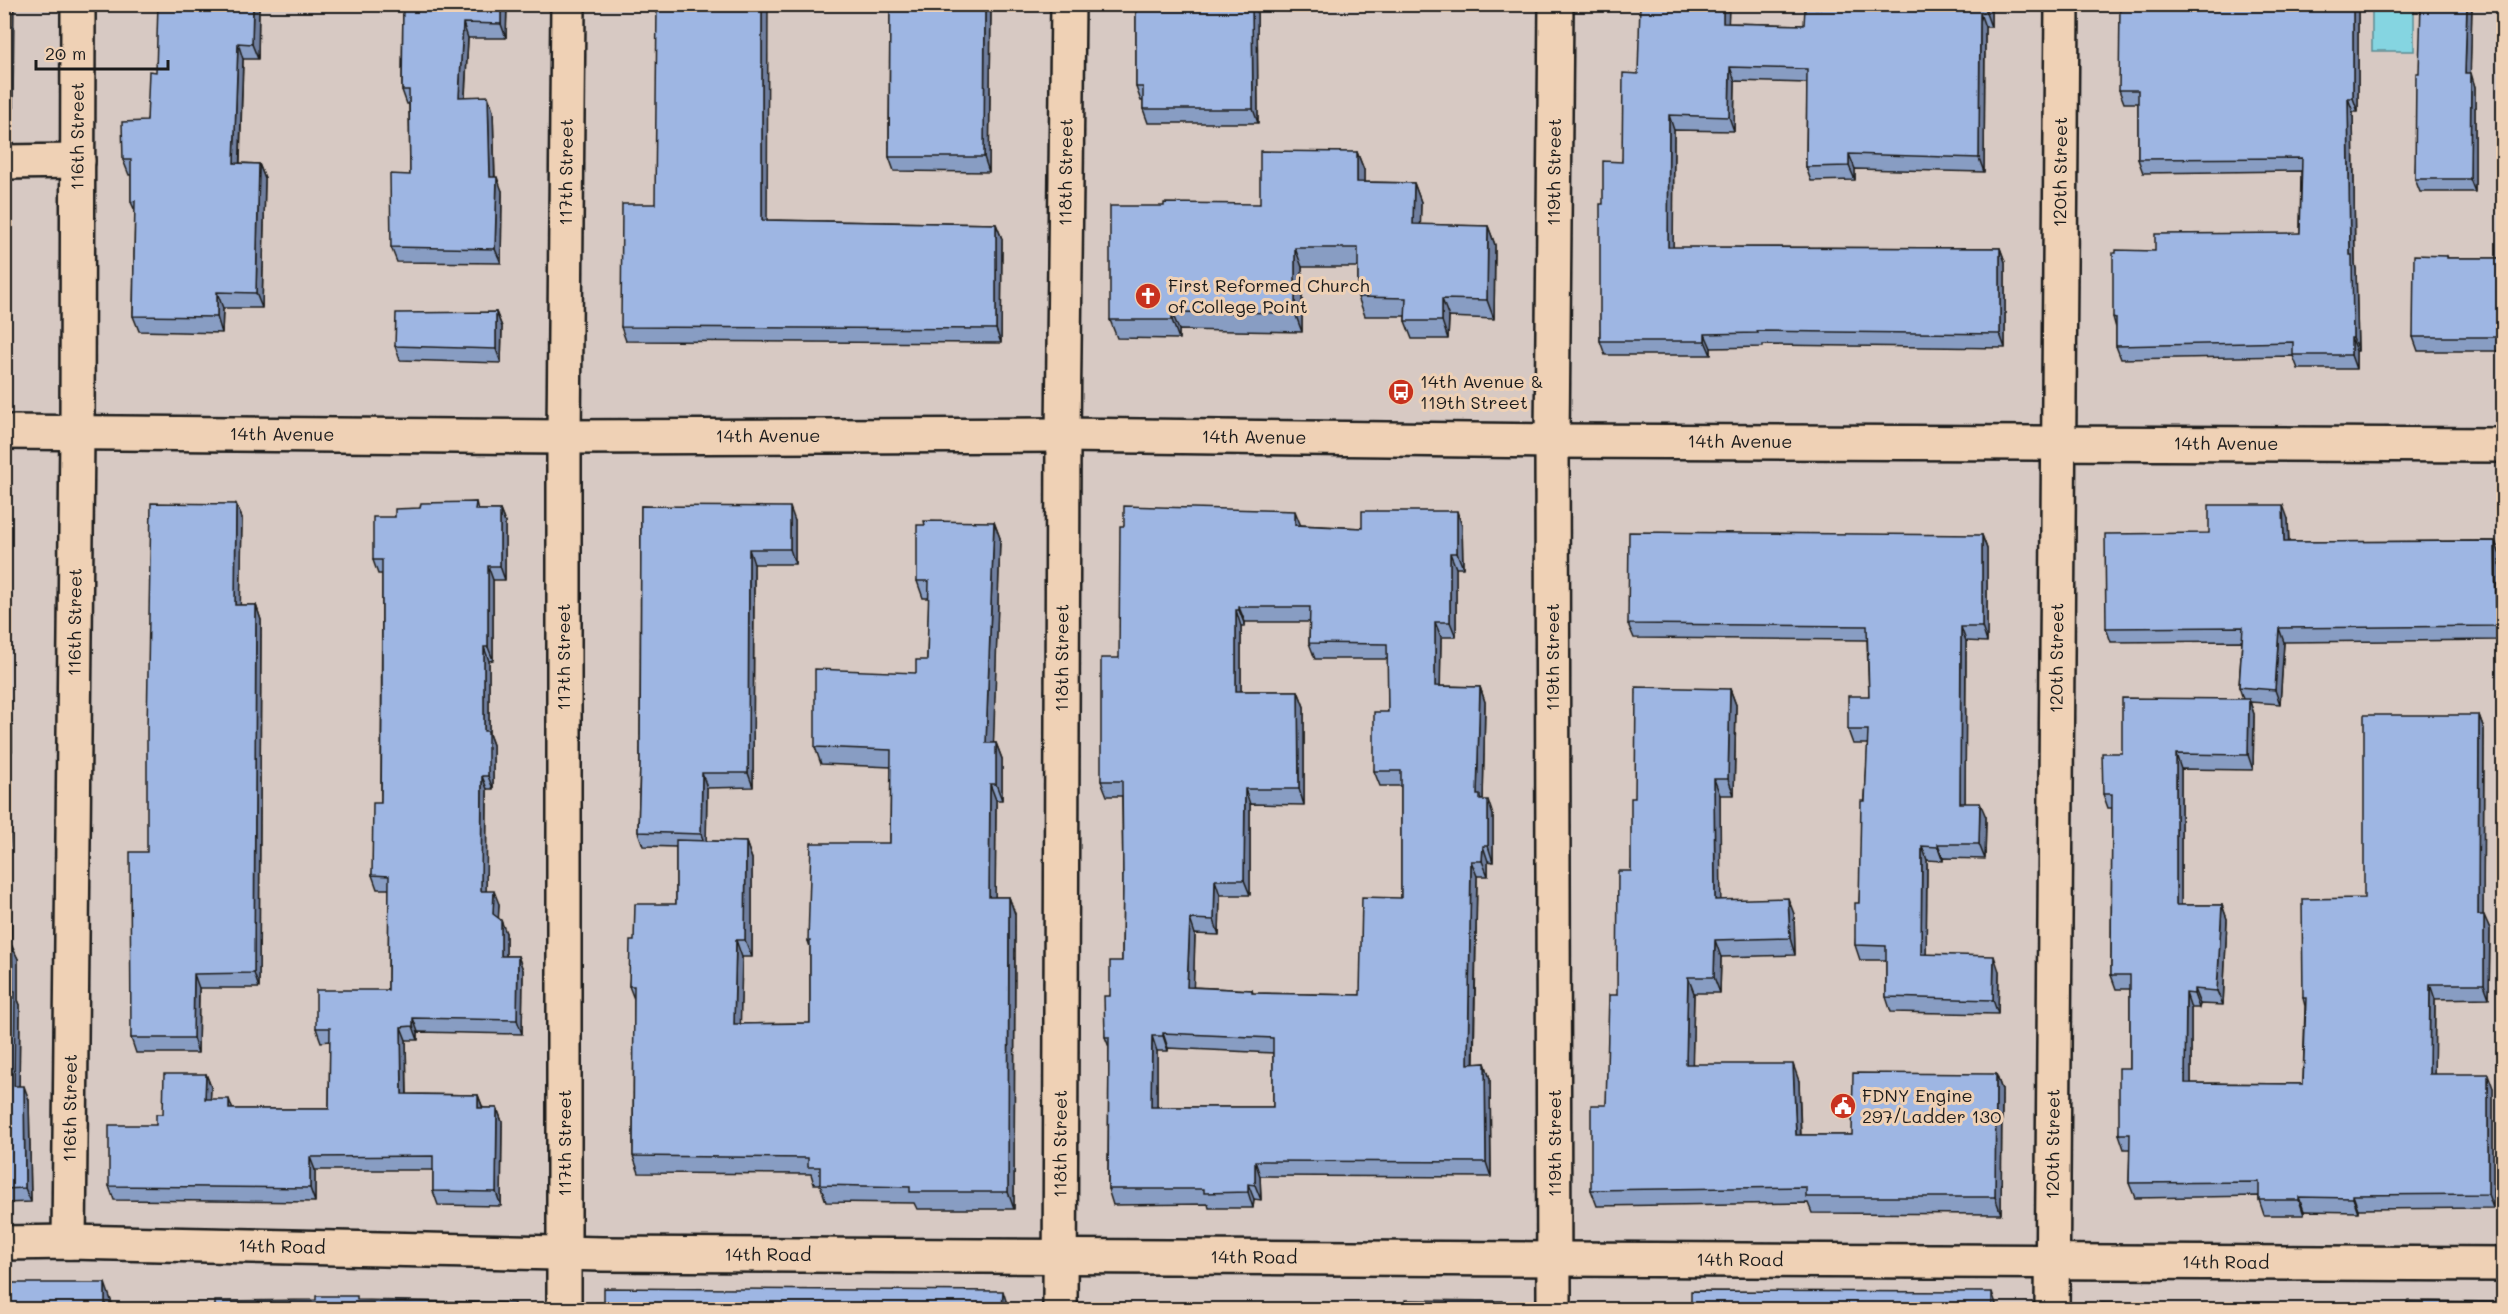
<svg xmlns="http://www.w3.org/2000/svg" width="2508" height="1314" viewBox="0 0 2508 1314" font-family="Mali,sans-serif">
<rect width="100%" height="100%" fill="#d7c9c3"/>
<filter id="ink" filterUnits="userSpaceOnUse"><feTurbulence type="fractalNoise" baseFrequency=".0167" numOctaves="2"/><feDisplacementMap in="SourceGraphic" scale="12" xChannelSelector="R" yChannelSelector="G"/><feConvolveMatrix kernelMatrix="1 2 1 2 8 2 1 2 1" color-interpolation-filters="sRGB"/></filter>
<g filter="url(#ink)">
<rect fill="#85d5e1" stroke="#5b8b92" stroke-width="1.5" x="2372" y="5" width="42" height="46"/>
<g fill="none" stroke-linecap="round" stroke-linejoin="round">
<g stroke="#1c1c1c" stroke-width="38">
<g id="minor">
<path d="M4 162 78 161"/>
<path id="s1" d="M4 432 564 437 1063 435 1552 441 2504 445"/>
<path id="s2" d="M69 1242 77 433 78 4"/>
<path id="s3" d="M4 1243 69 1242 602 1254 2504 1264"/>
<path id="s4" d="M564 1310V437L568 4"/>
<path id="s5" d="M1060 1310 1063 435 1068 4"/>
<path id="s6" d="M1554 1310 1552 441 1556 4"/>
<path id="s7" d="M2052 1310 2062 4"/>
</g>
</g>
<use href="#minor" stroke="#efd1b5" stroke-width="33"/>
</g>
<g fill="#889dc3" stroke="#1c1c1c" stroke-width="1.5" fill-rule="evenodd">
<path d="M4 4 13 110H4Z"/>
<path d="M403 4H507L506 38H468L465 97 493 111 495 177 502 191 501 263 397 262 391 247 410 175 409 104H407L402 90Z"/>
<path d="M890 4H991L989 172 894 171 889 157Z"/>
<path d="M1136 4H1257L1258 123H1148L1143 109V101H1141L1136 87Z"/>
<path d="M1729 4 1728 23 1804 25 1844 8 1991 4V27H1985L1984 172 1855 169V180L1811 181 1806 167 1807 83 1735 81 1734 131 1674 130 1673 247 2000 248 2005 262V348L1763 345V347L1711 348V355H1605L1600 341 1603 204 1622 162 1638 74Z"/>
<path d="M2358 4V112H2353L2355 264 2356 269 2358 351H2356V369H2298L2293 356 2121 359 2116 346V328L2113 317 2155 251 2300 233 2301 171 2143 173 2138 159V103H2124L2119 90Z"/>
<path d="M2472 4 2470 73 2475 87V192H2420L2415 179 2419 73Z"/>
<path d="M259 6 258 59H243L240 163 259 164 265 179 262 308H223L222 333 139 331 133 316 135 211 131 202V175H129L123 160 147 121 156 72Z"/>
<path d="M1357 152 1364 170V182L1414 183 1421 202 1420 225 1488 226 1495 245 1494 319 1449 317 1448 339H1412L1405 321V316H1365L1358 297V267H1302V332L1179 330V339L1117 338 1110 320 1260 204Z"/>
<path d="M655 204 767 220 996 224 1002 239 1001 343 626 341 621 327Z"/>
<path d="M4 234 10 248 8 342H4Z"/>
<path d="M2447 256 2448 258H2504V351H2418L2413 337Z"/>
<path d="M496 312 502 327 501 363 400 360 395 346Z"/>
<path d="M476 502 478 510H500L505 523V580H493V660L489 661V734L493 745V789H487L486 891 499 904 498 918 506 933V956H518L523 970 522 1034 418 1032V1040H406L407 1094 478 1095 483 1108H497L502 1122 501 1206 438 1205 433 1191V1170H315V1202L114 1200 109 1186 156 1125 163 1114 206 1074 211 1087 210 1099 233 1109H329L330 1041 321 1042 316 1028 388 990 389 889H377L372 875 381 803 382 574H378L373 560 395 517 420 508Z"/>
<path d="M236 504 242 518 240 605H256L261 620 259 988H199L198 1053H136L131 1038 147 852Z"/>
<path d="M641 506 795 521V564H754L753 787 707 788 706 841 746 842 752 859V957H742L740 1024 810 1023V947L808 941 890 843 891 767 821 764 815 747 916 673 927 660 929 598H923L917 581 994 522 1000 538 993 743H996L1002 759V800H996L995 897H1009L1015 914 1014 1209H917L914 1203 826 1202 820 1184H814L811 1174 639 1173 633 1156 634 999 629 986 634 941 676 904V847L643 846 638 832 640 764Z"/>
<path d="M2288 519 2289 542 2495 541 2500 555 2501 640 2284 642 2280 704 2250 702 2254 714 2253 770 2181 769V905H2222L2227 919 2223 1005 2200 1004 2199 1008H2191V1083L2303 1084 2305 1006 2303 998 2479 715 2484 729 2483 915 2490 929 2489 998 2435 999 2434 1074 2493 1088V1208L2358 1209V1212L2304 1211V1215H2264L2259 1200V1196L2135 1198 2129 1183 2130 1149H2124L2119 1134 2130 1068V989H2116L2111 975 2112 808H2108L2103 794 2122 753 2243 699 2239 687 2242 641 2111 642 2106 628 2209 533Z"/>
<path d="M1301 525 1362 528 1462 526 1463 568H1456V637H1441L1440 686 1480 687 1485 702 1483 800 1493 815V862L1488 861V876H1477L1474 1064 1485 1063 1490 1079 1491 1177 1260 1176 1261 1200 1254 1199 1253 1208H1209L1208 1204 1113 1205 1108 1189 1109 1047 1105 1037 1110 996 1122 961 1123 879 1122 796H1107L1101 781 1119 658ZM1245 622H1310L1309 643 1315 659H1388V712L1374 771 1380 786H1401V898L1360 995 1253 993 1252 990 1193 987 1195 934 1219 935 1220 895H1250V804L1304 805V707L1298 691H1241V626H1245ZM1168 1048 1273 1053V1107H1157V1051H1168Z"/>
<path d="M1982 535 1987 549V642L1966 641 1965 803 1986 817 1985 859 1943 858V861L1927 860 1926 955 1999 971 1998 1014 1891 1012 1886 997V960H1860L1855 945 1859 903 1868 744H1853L1848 730 1869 696 1867 640 1634 638 1628 624Z"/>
<path d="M1730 689 1736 705 1734 795H1720V900L1794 914 1795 955 1721 957 1720 993H1694L1692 1064 1799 1081 1801 1135H1852L1996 1074 2002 1090 2001 1214 1812 1213 1808 1203 1597 1206 1591 1190 1606 1105 1631 871 1635 798Z"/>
<path d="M4 702 12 725V751L6 750 7 788 4 792Z"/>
<path d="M4 803 10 817 8 897 11 906V946L18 959V1000L20 1005 19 1086 29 1100 31 1202 4 1203Z"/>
</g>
<g fill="#6f7f9f" stroke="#1c1c1c" stroke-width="1.5">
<path d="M8 4H14L13 110 8 95Z"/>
<path d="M253 4H259V6L258 59 252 44Z"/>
<path d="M501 4H507L506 38 501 24Z"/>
<path d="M762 4H768L767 235 762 220Z"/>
<path d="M985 4H991L989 172 984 157Z"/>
<path d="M1252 4H1257L1258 123 1253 109Z"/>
<path d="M1723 4H1729L1728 37 1723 23Z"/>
<path d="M1986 4H1991V27L1986 13Z"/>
<path d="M2353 4H2358V112L2353 98Z"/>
<path d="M2467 4H2472L2470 87 2465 73Z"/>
<path d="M1980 13 1985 27 1984 172 1979 158Z"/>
<path d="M463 23 468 38 464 111 459 97Z"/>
<path d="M238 43 243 59 239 178 234 163Z"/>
<path d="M1730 67 1735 81 1734 131 1729 117Z"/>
<path d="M2471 73 2475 87V192L2470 179Z"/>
<path d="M488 96 493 111 495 191 490 177Z"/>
<path d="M2348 98 2353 112 2355 264 2356 269 2358 351 2353 338 2350 255Z"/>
<path d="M1669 115 1674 130 1673 261 1668 247Z"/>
<path d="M1357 152 1364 170V200L1357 182Z"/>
<path d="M1849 154 1855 169V180L1849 166Z"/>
<path d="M259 164 265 179 262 308 256 293Z"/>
<path d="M497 177 502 191 501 263 495 249Z"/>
<path d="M1414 183 1421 202 1420 243 1413 224Z"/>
<path d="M996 224 1002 239 1001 343 996 329Z"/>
<path d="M1488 226 1495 245 1494 319 1487 300Z"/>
<path d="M5 234 10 248 8 342 4 333Z"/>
<path d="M1295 248 1302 267V332L1295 313Z"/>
<path d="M2000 248 2005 262V348L2000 334Z"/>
<path d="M217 292 223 308 222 333 217 317Z"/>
<path d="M1442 299 1449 317 1448 339 1442 321Z"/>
<path d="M496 312 502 327 501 363 496 349Z"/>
<path d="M1172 312 1179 330V339L1172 320Z"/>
<path d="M1705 334 1711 348V355L1705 341Z"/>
<path d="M2351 338 2356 351V369L2351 355Z"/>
<path d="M236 504 242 518 240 620 235 605Z"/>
<path d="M2283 505 2288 519 2289 556 2284 542Z"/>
<path d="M790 507 795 521V564L790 549Z"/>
<path d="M500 510 505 523V580L500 566Z"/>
<path d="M1295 511 1301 526 1295 525Z"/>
<path d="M1457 511 1462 526 1463 568 1457 553Z"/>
<path d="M994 522 1000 538 993 759 986 743Z"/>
<path d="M1982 535 1987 549V642L1982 627Z"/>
<path d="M2495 541 2500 555 2501 640 2496 626Z"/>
<path d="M749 549 754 564 753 787 748 773Z"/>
<path d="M1450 553 1456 568V637L1450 622Z"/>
<path d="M488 566 493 580V660L488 647Z"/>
<path d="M256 605 261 620 259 988 254 973Z"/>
<path d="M1239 607 1245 622V626L1239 610Z"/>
<path d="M1236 610 1241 626V706L1236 691Z"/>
<path d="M1435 622 1441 637 1440 701 1435 686Z"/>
<path d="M1961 627 1966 641 1965 817 1960 803Z"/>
<path d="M2279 628 2284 642 2280 704 2275 690Z"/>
<path d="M484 647 489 661V734L493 745V789L488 776 484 731Z"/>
<path d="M1480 687 1485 702 1483 802 1477 795Z"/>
<path d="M1730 689 1736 705 1734 795 1728 779Z"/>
<path d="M1298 691 1304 707V805L1299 789Z"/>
<path d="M2249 699 2254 714 2253 770 2248 755Z"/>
<path d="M4 702 12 725V751L7 737Z"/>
<path d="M2479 715 2484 729 2483 929 2478 915Z"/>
<path d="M996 743 1002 759V800L996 784Z"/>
<path d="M4 747 6 750 7 788 4 792Z"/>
<path d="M2176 754 2181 769V919L2176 905Z"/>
<path d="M702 773 707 788 706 848 701 834Z"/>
<path d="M482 776 487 789 486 905 481 891Z"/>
<path d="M1714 779 1720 795 1721 916 1715 900Z"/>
<path d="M990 784 996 800 995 914 989 897Z"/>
<path d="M1245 789 1250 804V895L1244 880Z"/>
<path d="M1488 800 1493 815V862L1488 846Z"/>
<path d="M5 803 10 817 8 897 11 906V959L6 946 4 897Z"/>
<path d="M1980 803 1986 817 1985 859 1979 844Z"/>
<path d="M746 842 752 859V957L745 940Z"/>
<path d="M1938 844 1943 858V861L1938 847Z"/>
<path d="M1483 846 1488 861V876L1482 861Z"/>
<path d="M1922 846 1927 860 1926 969 1921 954Z"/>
<path d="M1471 861 1477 876 1473 1079 1468 1064Z"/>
<path d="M1215 880 1220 895 1219 935 1214 920Z"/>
<path d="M494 891 499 904 498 928 493 914Z"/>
<path d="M1009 897 1015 914 1014 1209 1008 1192Z"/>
<path d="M1788 898 1794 914 1795 955 1790 938Z"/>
<path d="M2222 905 2227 919 2223 1005 2217 991Z"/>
<path d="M2484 915 2490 929 2489 998 2484 984Z"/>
<path d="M1190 919 1195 934 1193 1002 1187 987Z"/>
<path d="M501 920 506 933V970L501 956Z"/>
<path d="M736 940 742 957 740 1041 734 1024Z"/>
<path d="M1715 940 1721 957 1720 993 1714 977Z"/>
<path d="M12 946 18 959V1000L20 1005 19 1100 14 1086Z"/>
<path d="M518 956 523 970 522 1034 517 1020Z"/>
<path d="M1994 956 1999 971 1998 1014 1993 1000Z"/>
<path d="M194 974 199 988 198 1053 193 1038Z"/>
<path d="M1688 977 1694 993 1692 1080 1686 1064Z"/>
<path d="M2430 984 2435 999 2434 1089 2429 1074Z"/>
<path d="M2194 989 2200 1004 2199 1008 2194 994Z"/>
<path d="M2186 993 2191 1008V1098L2185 1083Z"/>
<path d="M413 1018 418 1032V1040L413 1026Z"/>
<path d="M401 1027 406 1040 407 1107 402 1094Z"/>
<path d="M1163 1033 1168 1048V1051L1163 1036Z"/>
<path d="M1152 1036 1157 1051V1123L1151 1107Z"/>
<path d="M1485 1063 1490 1079 1491 1177 1486 1162Z"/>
<path d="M1793 1064 1799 1081 1801 1151 1796 1135Z"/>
<path d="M206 1074 211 1087 210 1113 205 1099Z"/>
<path d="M1996 1074 2002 1090 2001 1214 1995 1197Z"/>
<path d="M2488 1074 2493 1088V1208L2488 1194Z"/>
<path d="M24 1086 29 1100 31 1202 25 1188Z"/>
<path d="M478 1095 483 1109 478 1108Z"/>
<path d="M229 1099 234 1113 229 1109Z"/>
<path d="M497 1108 502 1122 501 1206 496 1192Z"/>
<path d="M310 1157 315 1170V1202L310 1188Z"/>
<path d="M1255 1161 1260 1176 1261 1200 1255 1185Z"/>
<path d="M1248 1184 1254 1199 1253 1208 1248 1192Z"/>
<path d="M2353 1195 2358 1209V1212L2353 1198Z"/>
<path d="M2299 1197 2304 1211V1215L2299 1200Z"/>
<path d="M105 1283 114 1309V1310H105Z"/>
<path d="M1003 1291 1009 1310H1002Z"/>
<path d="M1992 1292 1998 1310H1992Z"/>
</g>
<g fill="#9eb6e3" stroke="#1c1c1c" stroke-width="1.5" fill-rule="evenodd">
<rect x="4" y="4" width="4" height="91"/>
<path d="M158 4H253L252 44 238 43 234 163 259 164 256 293 217 292V317L133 316 135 201 131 202V160H123L122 122 147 121 149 71 156 72Z"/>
<path d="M403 4H501V24L463 23 459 97 488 96 490 177H497L495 249 391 247 390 174 410 175 409 90H402Z"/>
<path d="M657 4H762V220L996 224V329L621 327 622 204H655Z"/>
<path d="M890 4H985L984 157H889Z"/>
<path d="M1136 4H1252L1253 109H1143V87H1136Z"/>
<path d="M1640 4H1723V23L1804 25 1805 8H1844V4H1986V13H1980L1979 158 1849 154V166L1806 167 1807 69 1730 67 1729 117 1669 115 1668 247 2000 248V334L1757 331 1758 333 1705 334V341H1600V204H1603V161L1622 162 1623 73 1638 74Z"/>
<path d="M2120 4H2353V98H2348L2350 255H2352L2353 338H2351V355H2293V342L2116 346V318L2113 317V253H2116V250L2155 251V234L2300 233 2302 158 2138 159V90H2119Z"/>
<path d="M2421 4H2467L2465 73H2471L2470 179H2415L2416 73H2419Z"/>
<path d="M1260 151 1357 152V182L1414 183 1413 224 1488 226 1487 300 1442 299V321H1405L1406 298 1358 297V248H1295V313L1172 312V320H1110V206H1164V203L1260 204Z"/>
<path d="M2414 255 2447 256V258H2504V337H2413Z"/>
<path d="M496 312V349L395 346 396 313Z"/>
<path d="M476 502 475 510H500V566H488V647H484V731H488V776H482L481 891H494L493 914 501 920V956H518L517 1020 413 1018V1026L401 1027 402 1094 478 1095V1108H497L496 1192 433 1191V1156L310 1157V1188L109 1186V1125H156V1114H163L164 1074H206L205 1099H229V1109H329L330 1028H316V990H388L389 876 372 875 373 803H381L382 690V560H373V517H395V509L420 508 421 503Z"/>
<path d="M151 503 236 504 235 605H256L254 973 194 974 193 1038H131L130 852H147V729Z"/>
<path d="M2209 505H2283L2284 542 2495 541 2496 626 2279 628 2275 690 2239 687 2243 627 2106 628 2105 534 2209 533Z"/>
<path d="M641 506 790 507V549H749L748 773H702L701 834 638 832 640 764Z"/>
<path d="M1124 506 1295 511V525L1362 528V511H1457V553H1450V622H1435V686L1480 687 1477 795H1480V800H1488V846H1483L1482 861H1471L1468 1064 1485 1063 1486 1162 1255 1161V1185L1248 1184V1192L1204 1193V1189H1108L1109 1037H1105L1104 996H1110V961H1122L1123 879 1122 781H1101V658H1119L1120 526H1124ZM1239 607H1310L1309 643 1387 644 1388 712H1374V771H1401V898L1362 897 1360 995 1252 993V990L1187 987 1190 919 1214 920 1215 880H1244L1245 789H1299L1298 691H1236V610H1239ZM1163 1033 1273 1038V1107H1151L1152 1036H1163Z"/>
<path d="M924 521 994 522 986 743H996V784H990L989 897H1009L1008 1192H910V1187L820 1185V1167H808V1158L633 1156 634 986H629L630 941H634L635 904H676V840L746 842 745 940H736L734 1024 810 1023V941H808L811 843H890L891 750 815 747V669L916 673V660H927L929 581H917V525H925Z"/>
<path d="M1629 532 1982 535V627H1961L1960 803H1980L1979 844H1938V847L1922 846 1921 954 1994 956 1993 1000 1886 997V946L1855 945V903H1859L1861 801H1865L1868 730H1848V696H1869L1867 626 1628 624Z"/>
<path d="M1636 687 1730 689 1728 779H1714L1715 900 1788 898 1790 938 1715 940 1714 977H1688L1686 1064H1793L1796 1135H1852L1853 1073 1996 1074 1995 1197H1806V1187L1591 1190V1105H1606L1609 995H1617L1618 871H1631V798H1635Z"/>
<path d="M2122 698 2249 699 2248 755 2176 754V905H2222L2217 991 2194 989V994L2186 993 2185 1083 2303 1084 2306 998H2303L2302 899 2364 898V715H2479L2478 915H2484V984H2430L2429 1074H2488V1194L2353 1195V1198L2299 1197V1200H2259V1182L2129 1183 2130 1134H2119V1068H2130V975H2111L2112 794H2103L2102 753H2122Z"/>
<path d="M4 704 7 711V737H4Z"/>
<path d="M4 892H6V946H12L13 991H15L14 1086H24L25 1188 4 1189Z"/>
<rect x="4" y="1283" width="101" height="27"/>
<path d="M604 1288 1003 1291 1002 1310H604Z"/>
<path d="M1691 1291 1992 1292V1310H1691Z"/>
<path d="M316 1296H357V1300L514 1303V1310H215V1301L316 1300Z"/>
<path d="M1405 1300 1503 1301V1310H1346V1306L1405 1307Z"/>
<path d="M2408 1301 2504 1302V1310H2408Z"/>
<path d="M2101 1303 2153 1304V1310H2101Z"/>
</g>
</g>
<defs>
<g id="church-disc" transform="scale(1.35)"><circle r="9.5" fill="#c8321e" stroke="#efd1b5"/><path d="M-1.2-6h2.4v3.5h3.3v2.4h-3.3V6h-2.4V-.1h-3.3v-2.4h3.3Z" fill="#fff"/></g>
<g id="bus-disc" transform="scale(1.35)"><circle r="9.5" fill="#c8321e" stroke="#efd1b5"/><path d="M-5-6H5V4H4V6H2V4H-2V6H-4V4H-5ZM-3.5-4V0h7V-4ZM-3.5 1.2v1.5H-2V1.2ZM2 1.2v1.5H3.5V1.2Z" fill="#fff"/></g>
<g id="civic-disc" transform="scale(1.35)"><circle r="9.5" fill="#c8321e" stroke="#efd1b5"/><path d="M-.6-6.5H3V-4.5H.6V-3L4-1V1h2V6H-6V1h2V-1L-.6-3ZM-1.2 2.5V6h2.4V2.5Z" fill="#fff"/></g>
</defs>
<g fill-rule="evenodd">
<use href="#church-disc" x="1148" y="296"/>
<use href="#bus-disc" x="1401" y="392"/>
<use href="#civic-disc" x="1843" y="1106"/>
</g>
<g text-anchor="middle" stroke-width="6" stroke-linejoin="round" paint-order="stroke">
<g font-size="18" fill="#1c1c1c" stroke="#efd1b5">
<text dy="6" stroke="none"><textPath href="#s2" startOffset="1106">116th Street</textPath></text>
<text dy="6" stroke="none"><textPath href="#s4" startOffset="1138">117th Street</textPath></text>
<text dy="6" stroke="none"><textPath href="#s5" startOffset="1138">118th Street</textPath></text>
<text dy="6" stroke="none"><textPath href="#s6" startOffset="1138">119th Street</textPath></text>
<text dy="6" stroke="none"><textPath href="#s7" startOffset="1138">120th Street</textPath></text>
<text dy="6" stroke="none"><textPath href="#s1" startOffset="278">14th Avenue</textPath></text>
<text dy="6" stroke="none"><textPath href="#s1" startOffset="764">14th Avenue</textPath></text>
<text dy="6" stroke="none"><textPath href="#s1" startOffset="1250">14th Avenue</textPath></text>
<text dy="6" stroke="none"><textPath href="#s1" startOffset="1736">14th Avenue</textPath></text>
<text dy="6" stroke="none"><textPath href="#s1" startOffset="2222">14th Avenue</textPath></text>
<text dy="6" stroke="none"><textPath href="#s2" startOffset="620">116th Street</textPath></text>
<text transform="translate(564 657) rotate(-90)" y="6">117th Street</text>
<text dy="6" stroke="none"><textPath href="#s5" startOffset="652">118th Street</textPath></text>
<text transform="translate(1553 657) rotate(-90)" y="6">119th Street</text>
<text dy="6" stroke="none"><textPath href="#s7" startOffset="652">120th Street</textPath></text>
<text dy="6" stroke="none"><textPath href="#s2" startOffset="134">116th Street</textPath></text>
<text transform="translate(565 1143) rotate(-90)" y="6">117th Street</text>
<text dy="6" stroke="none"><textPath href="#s5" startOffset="166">118th Street</textPath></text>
<text transform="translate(1555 1143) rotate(-90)" y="6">119th Street</text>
<text dy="6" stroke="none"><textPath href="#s7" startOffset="166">120th Street</textPath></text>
<text dy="6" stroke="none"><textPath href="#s3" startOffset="278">14th Road</textPath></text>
<text dy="6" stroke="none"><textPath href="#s3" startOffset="764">14th Road</textPath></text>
<text dy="6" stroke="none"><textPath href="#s3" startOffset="1250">14th Road</textPath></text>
<text dy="6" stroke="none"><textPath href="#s3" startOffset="1736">14th Road</textPath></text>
<text dy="6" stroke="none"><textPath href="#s3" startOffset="2222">14th Road</textPath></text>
</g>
<g font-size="18" fill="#1c1c1c" stroke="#efd1b5" text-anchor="start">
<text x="1168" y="292">First Reformed Church<tspan x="1168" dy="21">of College Point</tspan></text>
<text x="1420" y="388">14th Avenue &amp;<tspan x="1420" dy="21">119th Street</tspan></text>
<text x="1862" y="1102">FDNY Engine<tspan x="1862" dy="21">297/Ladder 130</tspan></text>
</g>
</g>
<rect width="2508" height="1314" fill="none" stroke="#efd1b5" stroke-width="24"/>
<rect x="12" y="12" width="2484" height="1290" fill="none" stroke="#1c1c1c" stroke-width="2" filter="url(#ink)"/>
<path d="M36 60v9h132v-9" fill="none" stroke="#1c1c1c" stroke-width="3"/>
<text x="45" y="60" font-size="18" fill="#1c1c1c" stroke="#efd1b5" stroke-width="4.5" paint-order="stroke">20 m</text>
</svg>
